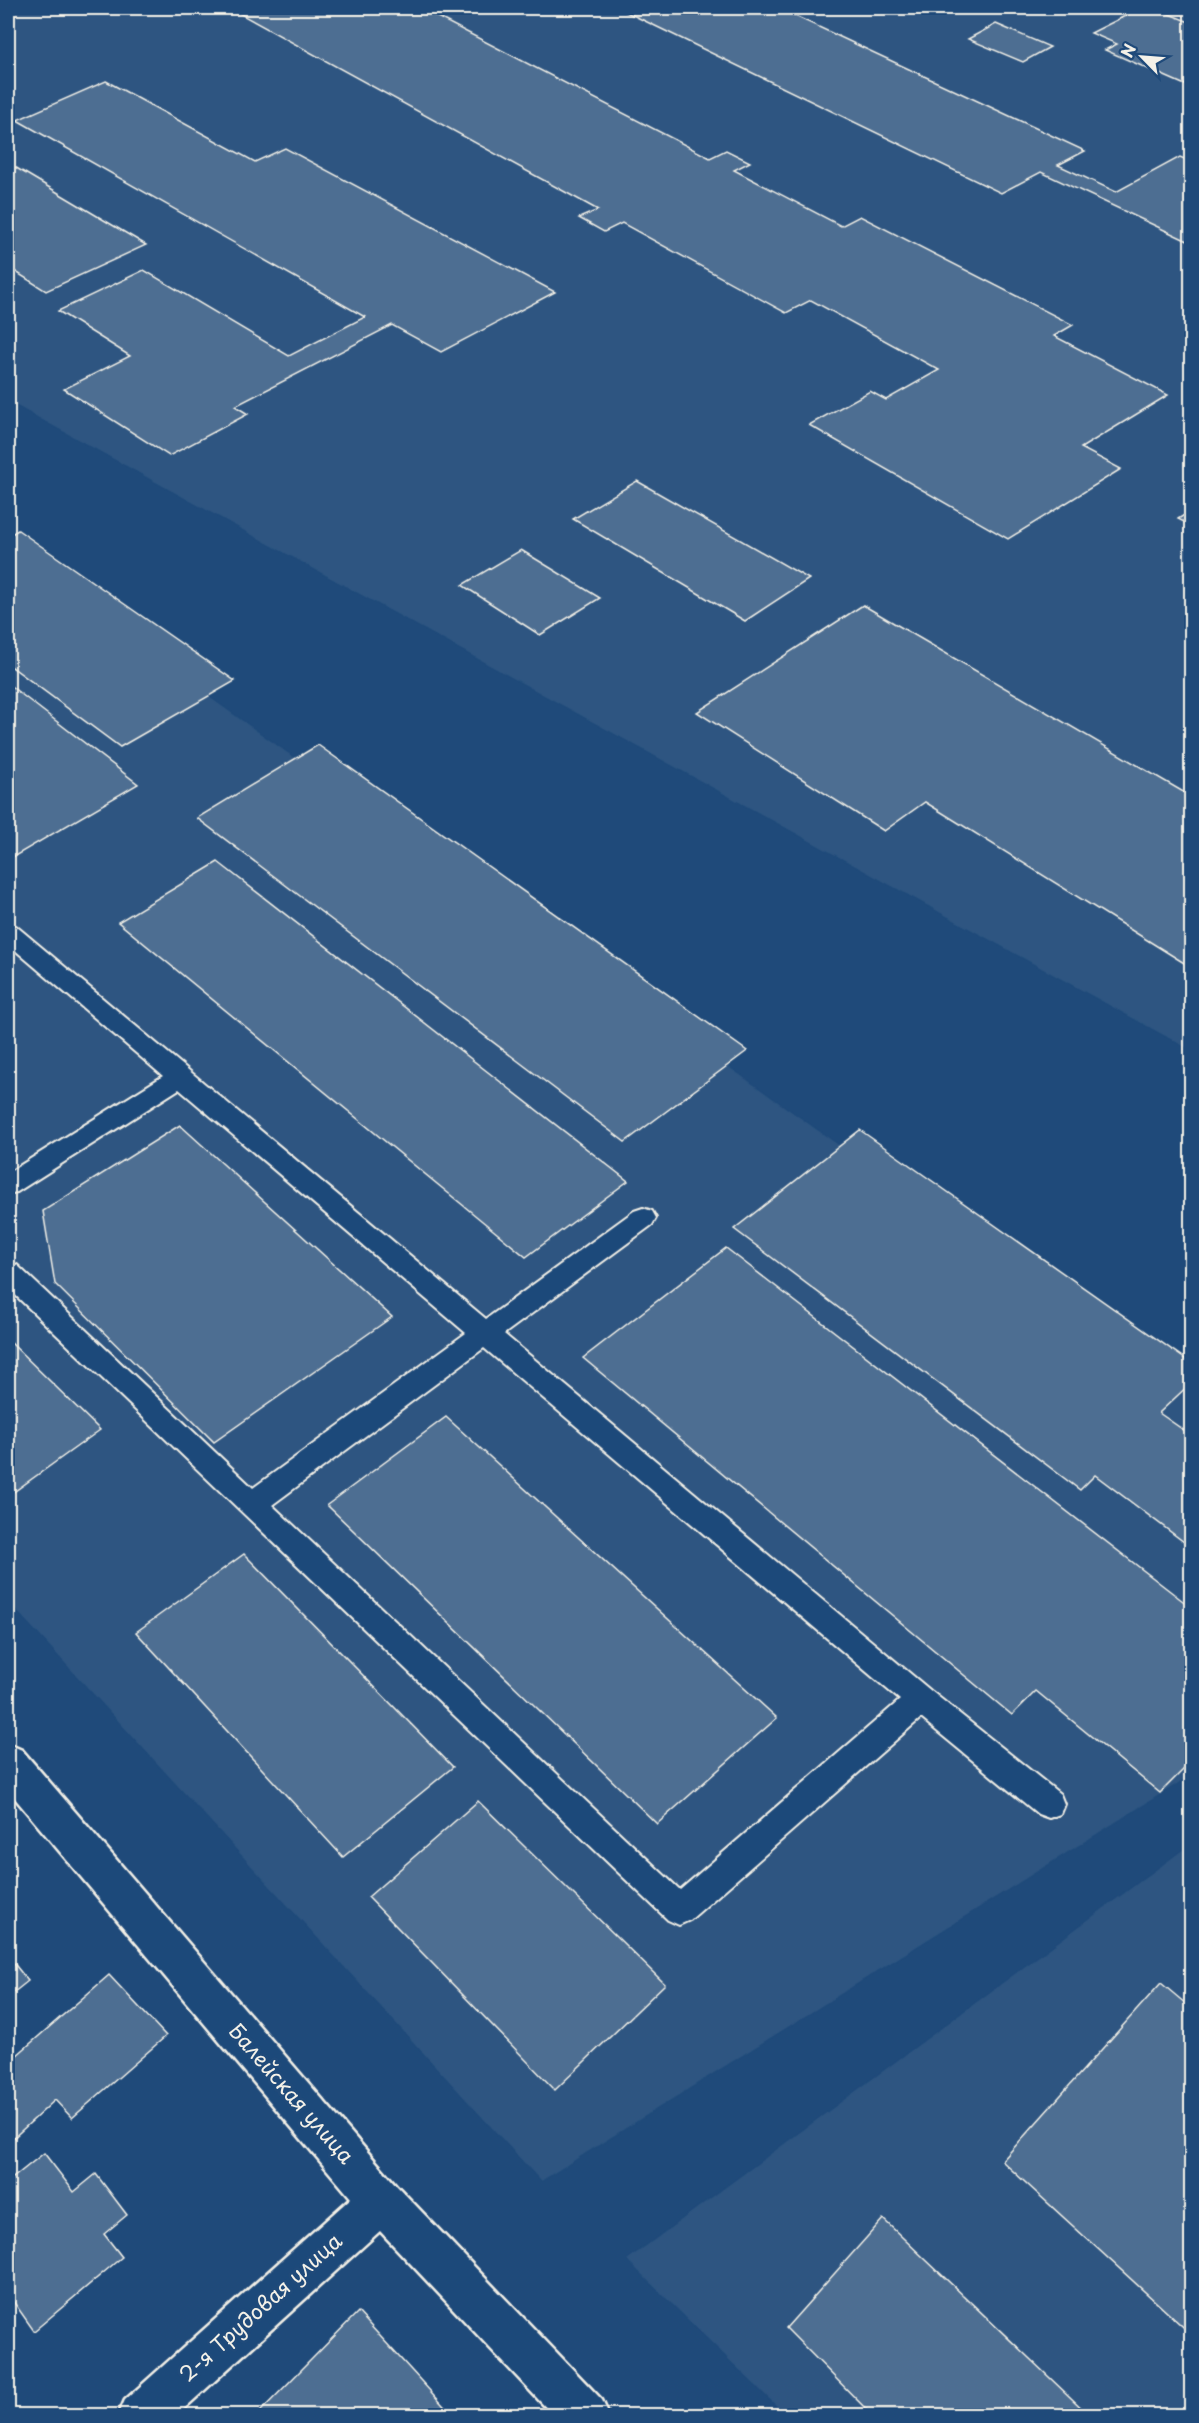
<svg xmlns="http://www.w3.org/2000/svg" width="1199" height="2423" viewBox="0 0 1199 2423" font-family="'Playpen Sans',sans-serif">
<rect width="100%" height="100%" fill="#1f4a7a"/>
<filter id="ink" filterUnits="userSpaceOnUse"><feTurbulence type="fractalNoise" baseFrequency=".0167" numOctaves="2"/><feDisplacementMap in="SourceGraphic" scale="12" xChannelSelector="R" yChannelSelector="G"/><feConvolveMatrix kernelMatrix="1 2 1 2 8 2 1 2 1" color-interpolation-filters="sRGB"/></filter>
<g filter="url(#ink)">
<g fill="#2d5581">
<path d="M8 8H1191V1050L8 401Z"/>
<path d="M8 554 1191 1396V1775L541 2181 8 1601Z"/>
<path d="M1191 1844V2415H786L627 2260Z"/>
</g>
<g fill="#4d6e92" stroke="#f4f1e8" stroke-width="1.5">
<path d="M243 8H420L710 158 726 150 750 162 734 170 841 226 860 216 1073 325 1054 336 1168 395 1081 448 1121 469 1008 539 809 425 870 391 886 400 939 370 811 300 786 313 622 223 604 232 579 218 598 210 235 11Z"/>
<path d="M618 8H778L1085 151 1058 165 1116 192 1180 157 1192 162V243L1041 172 1001 193Z"/>
<path d="M1141 8H1154L1192 23V88L1105 50 1117 44 1091 33Z"/>
<path d="M996 24 1050 47 1023 62 968 39Z"/>
<path d="M106 81 255 162 285 148 555 292 441 352 392 325 235 406 248 414 169 456 64 389 130 356 58 311 144 270 289 356 365 317 17 120Z"/>
<path d="M8 163 146 245 46 291 8 267Z"/>
<path d="M637 481 809 579 745 621 573 519Z"/>
<path d="M1192 510V526L1178 519Z"/>
<path d="M18 530 235 681 120 747 8 664V536Z"/>
<path d="M521 550 600 598 540 635 462 585Z"/>
<path d="M863 605 1192 797V964L1189 966 925 802 884 831 697 712Z"/>
<path d="M8 684 138 784 8 860Z"/>
<path d="M318 745 747 1051 625 1142 197 818Z"/>
<path d="M218 862 628 1181 526 1257 118 922Z"/>
<path d="M180 1125 392 1317 214 1442 55 1284 43 1211Z"/>
<path d="M860 1130 1192 1364V1382L1159 1413 1192 1436V1548L1095 1475 1080 1490 734 1229Z"/>
<path d="M726 1248 1192 1608V1761L1160 1793 1036 1691 1012 1715 583 1358Z"/>
<path d="M8 1340 100 1430 8 1496Z"/>
<path d="M446 1417 777 1718 657 1824 327 1505Z"/>
<path d="M244 1554 453 1767 343 1857 136 1632Z"/>
<path d="M478 1801 665 1984 555 2090 368 1897Z"/>
<path d="M8 1956 28 1981 8 1997Z"/>
<path d="M109 1975 166 2036 72 2118 55 2100 10 2141 8 2138V2063Z"/>
<path d="M1161 1983 1192 2009V2335L1002 2161Z"/>
<path d="M44 2153 74 2192 96 2174 127 2215 104 2234 122 2257 34 2331 8 2294V2179L9 2181Z"/>
<path d="M883 2219 1090 2416H873L786 2328Z"/>
<path d="M358 2312 453 2416H256Z"/>
</g>
<g fill="none" stroke-linecap="round" stroke-linejoin="round">
<g stroke="#f4f1e8" stroke-width="4">
<path id="service" d="M8 924 16 926 486 1319 634 1211 643 1208 652 1211 656 1218 652 1225 504 1334 931 1691 1060 1794 1064 1804 1060 1814 1049 1818 1038 1814 921 1718 690 1920 679 1925 668 1920 8 1288V1262L17 1265 253 1488 466 1333 179 1089 17 1192 8 1194V1173L163 1076 8 944ZM484 1348 900 1700 680 1890 272 1505Z"/>
</g>
<g stroke="#f4f1e8" stroke-width="5">
<path id="minor" d="M8 1744 22 1750 396 2185 602 2400 609 2416H554L380 2231 176 2416H118L125 2400 351 2198 8 1790Z"/>
</g>
<use href="#service" fill="#1f4a7a" fill-rule="evenodd"/>
<use href="#minor" fill="#1f4a7a" fill-rule="evenodd"/>
</g>
</g>
<g text-anchor="middle" stroke-width="6" stroke-linejoin="round" paint-order="stroke">
<g font-size="21" fill="#f4f1e8" stroke="#1f4a7a">
<text transform="translate(291 2094) rotate(49)" y="7">Балейская улица</text>
<text transform="translate(261 2308) rotate(-42)" y="7">2-я Трудовая улица</text>
</g>
</g>
<rect width="1199" height="2423" fill="none" stroke="#1f4a7a" stroke-width="30"/>
<rect x="15" y="15" width="1169" height="2393" fill="none" stroke="#f4f1e8" stroke-width="2" filter="url(#ink)"/>
<g transform="translate(1142 57) rotate(295)" stroke="#1f4a7a" stroke-width="4.5" paint-order="stroke">
<path d="M0-4.5L10 22L0 15L-10 22Z" fill="#f4f1e8"/>
<text y="-9" font-size="16" font-weight="bold" text-anchor="middle" fill="#f4f1e8">N</text>
</g>
</svg>
